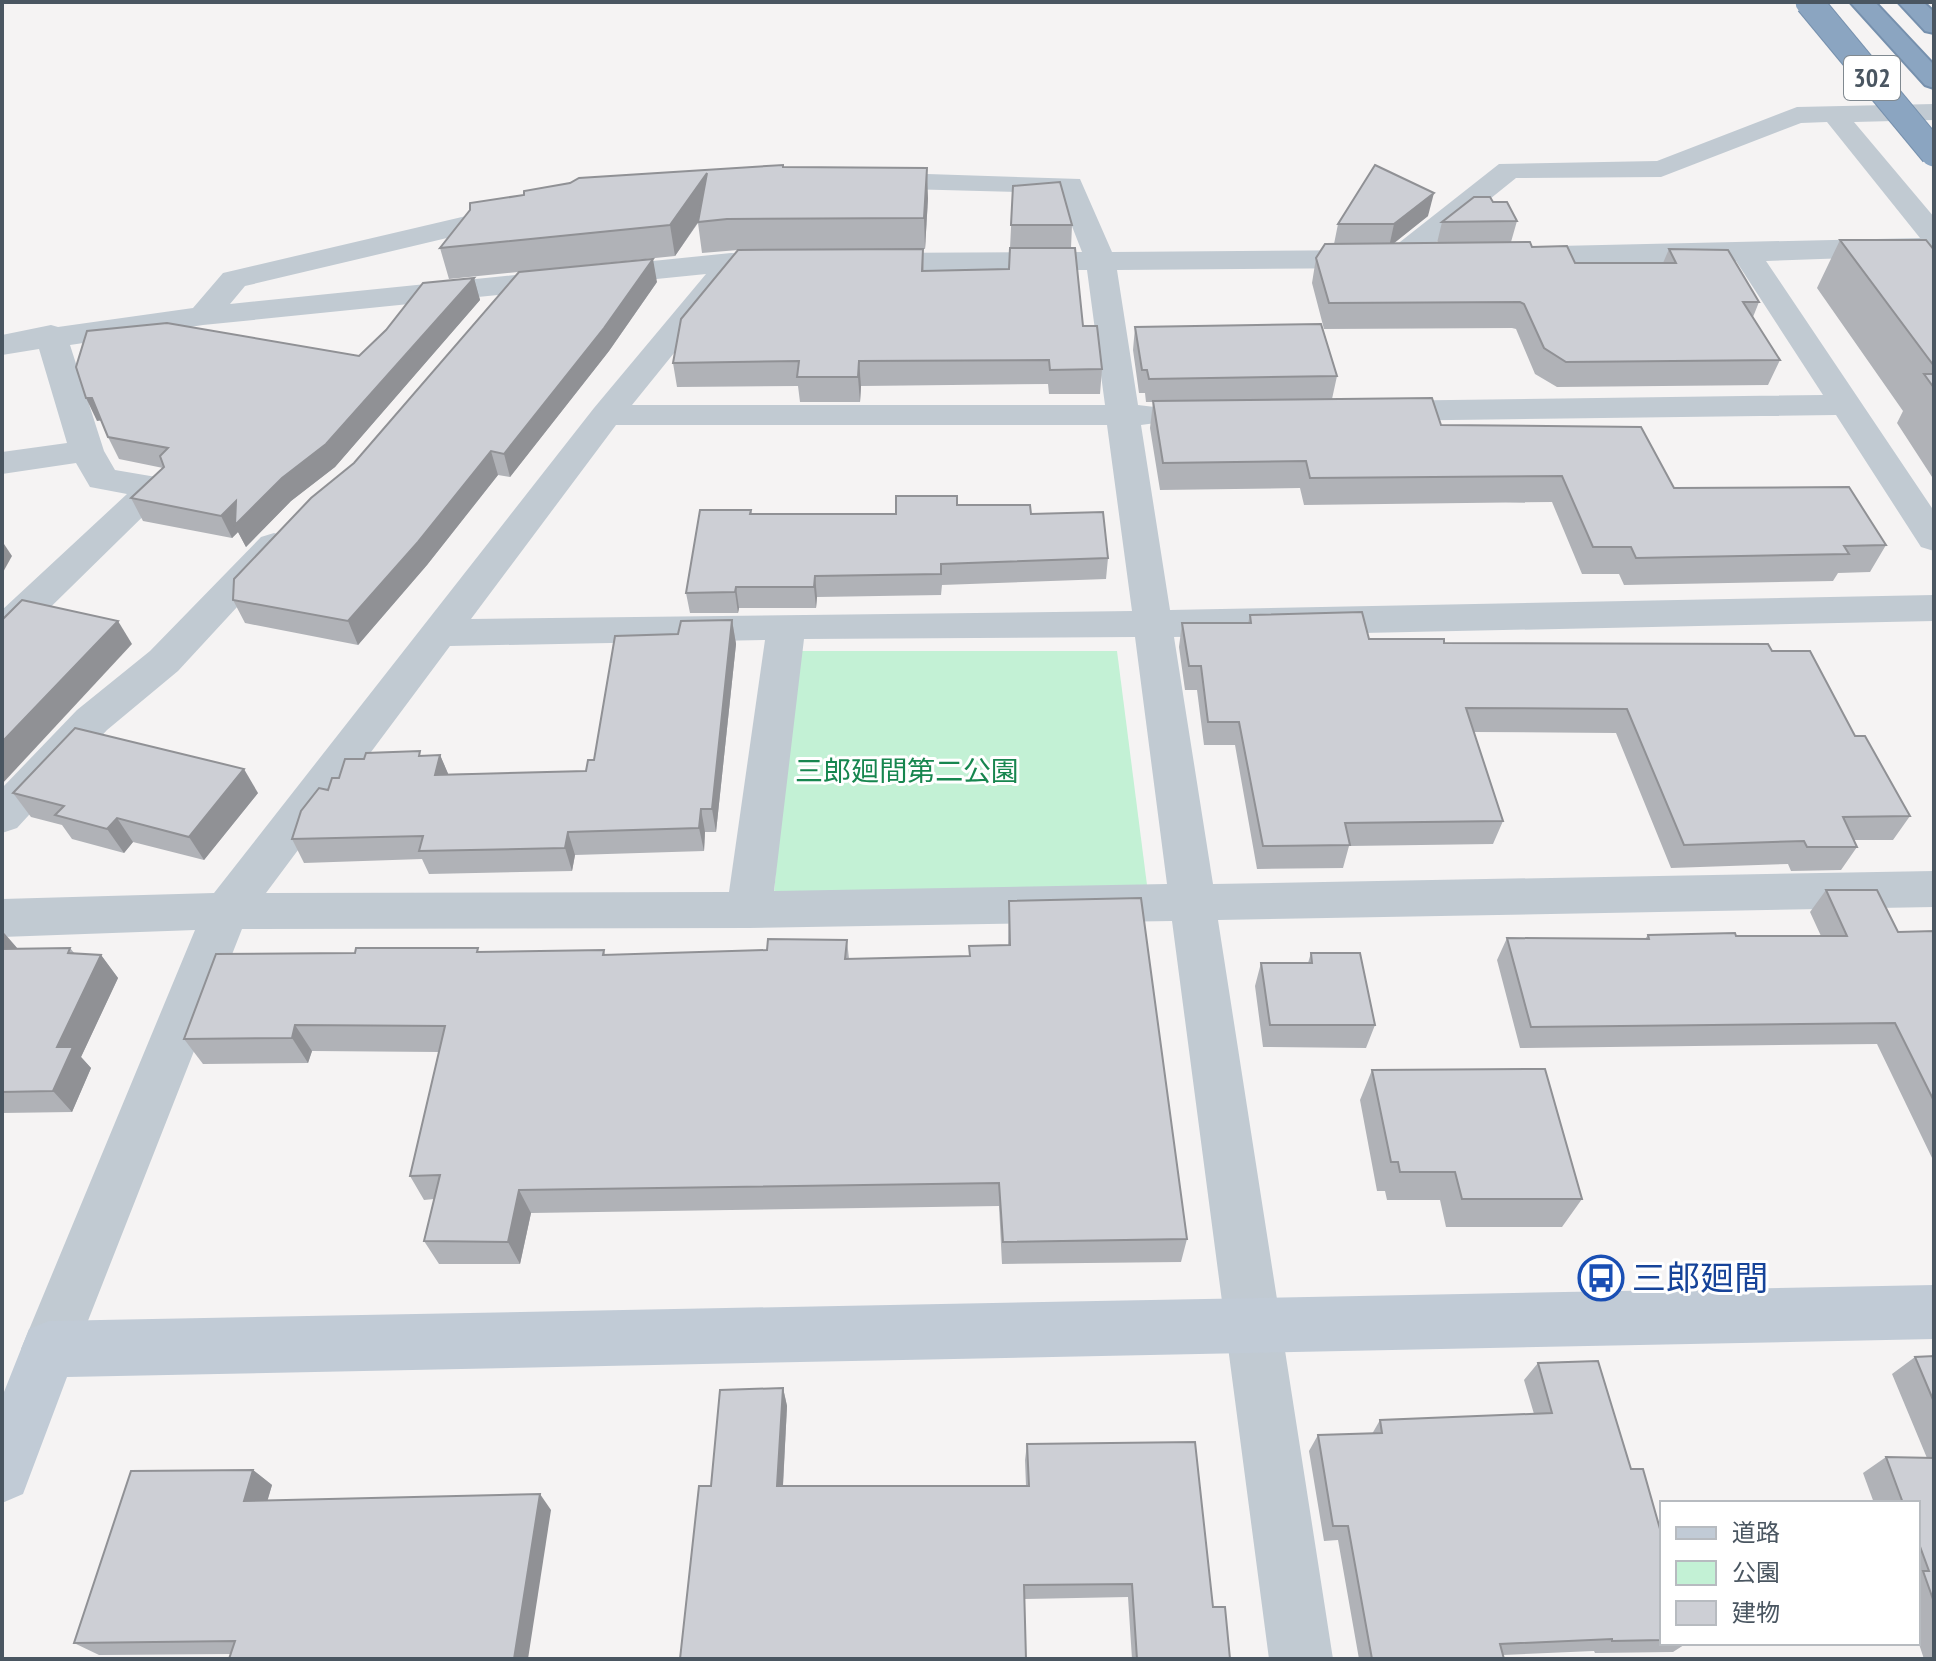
<svg xmlns="http://www.w3.org/2000/svg" width="1936" height="1661" viewBox="0 0 1936 1661" font-family="'PT Sans Narrow','Noto Sans JP',sans-serif">
<rect width="100%" height="100%" fill="#f5f3f3"/>
<path fill="#c3f1d5" d="M796 651H1117L1147 885 774 893Z"/>
<g fill="none" stroke-linecap="round" stroke-linejoin="round">
<g stroke="#7690ad" stroke-width="4">
<g id="highway">
<path d="M1850 2H1875L1934 65V88L1925 85Z"/>
<path d="M1898 2H1923L1934 12V33L1925 31Z"/>
</g>
</g>
<g fill="#c1cad2" fill-rule="evenodd">
<path d="M1934 104V120L1854 122 1934 217V255L1766 261 1934 511V551L1921 547 1836 415 1376 421 1364 418 1359 411 1364 404 1376 401 1823 395 1736 261 1513 265 1502 262 1498 256 1502 250 1513 247 1920 238 1827 122 1801 123 1661 177 1516 178 1408 265C1396 268 1387 265 1376 268L1117 270 1138 405 1163 408 1168 415 1163 422 1141 425 1170 610 1934 595V621L1174 637 1213 884 1934 871V907L1218 920 1333 1659H1269L1172 921 749 928 242 929 69 1369 49 1377 29 1369 21 1349 195 930 2 937V899L214 893 594 408 706 274 203 325 70 345 104 451 115 470 168 479 173 487 16 641 2 645V610L127 494 90 487 76 463 2 474V452L67 443 39 349 2 355V335L51 325 58 327 193 308 223 273 513 205 523 208 527 214 523 220 245 286 230 304 731 253 799 256 803 262 799 268 725 272 733 279 729 285 632 405H1105L1087 270 865 271 854 268 850 262 854 256 865 253 1082 252 1059 193 867 188 857 186 853 180 857 174 867 172 1080 179 1112 252 1376 250 1386 253 1499 164 1657 161 1797 107ZM616 425H1107L1132 611 471 619ZM1135 637 1167 884 774 891 804 639ZM765 640 729 892 266 893 450 646Z"/>
<path d="M274 533 287 537 292 545 287 553 178 671 107 730 17 828 2 833V788L77 710 150 651 261 537Z"/>
</g>
<path fill="#c1cbd6" fill-rule="evenodd" d="M1934 1285V1339L67 1377 23 1494 2 1503V1397L29 1329 49 1321Z"/>
<use href="#highway" fill="#8ba5c1" fill-rule="evenodd"/>
<g stroke="#7690ad" stroke-width="29" stroke-linecap="butt">
<path id="highway-bridge" d="M1809 2 1934 153"/>
</g>
<use href="#highway-bridge" stroke="#8ba5c1" stroke-width="27"/>
</g>
<g fill="#b0b2b7">
<path d="M784 167 928 198 925 249H923L924 271 1009 269 1013 186 1072 225 1071 248 1083 326 1102 369 1100 394H1049L1048 384 861 386 860 402H800L798 386 677 387 673 363 738 250 702 253 698 223 675 256 449 279 440 248Z"/>
<path d="M1493 202 1517 221 1511 242 1532 247 1575 263H1663L1669 249 1759 302 1753 317 1780 360 1768 385 1557 387 1535 374 1516 329 1512 328 1324 329 1312 283 1316 258 1334 244 1338 224 1428 216 1393 244 1437 243 1442 222Z"/>
<path d="M1840 240 1934 250V480L1897 423 1903 411 1817 288Z"/>
<path d="M474 278 480 300 335 467 291 501 246 547 238 532 232 538 143 521 131 498 163 468 119 459 108 437 101 420 97 421 359 356Z"/>
<path d="M657 282 609 351 510 477 498 475 427 565 358 645 245 623 233 600Z"/>
<path d="M1135 327 1337 376 1332 399 1441 425 1886 545 1870 572 1838 573 1833 581 1624 585 1619 574H1582L1552 502 1304 505 1300 488 1160 490 1150 428 1153 402H1146L1145 393H1139L1133 350Z"/>
<path d="M957 505 1031 514 1108 558 1106 579 942 585 941 595 817 597 816 608H739L738 613H690L686 593 751 510 752 514H896Z"/>
<path d="M1250 615 1369 639 1444 643 1772 651 1855 736 1910 816 1893 840H1854L1857 847 1841 870 1791 871 1788 864 1671 868 1616 733 1474 732 1503 821 1493 844 1349 846 1343 868 1257 869 1235 745H1204L1197 690H1185L1179 647 1182 623H1248Z"/>
<path d="M732 620 736 644 716 832H705L704 851 575 855 572 871 429 874 422 859 304 863 292 839 339 778 422 756 440 755 448 774 586 771 678 634Z"/>
<path d="M13 793H258L204 860 133 842 124 853 72 839 62 825 31 817Z"/>
<path d="M1826 890 1898 932 1934 931V1162L1877 1044 1520 1048 1497 960 1507 938 1645 939 1648 935 1821 936 1810 912Z"/>
<path d="M1009 901 1187 1239 1181 1262 1002 1264 999 1206 531 1213 520 1264H439L424 1241 434 1199 424 1200 410 1176 439 1052 312 1051 308 1063 203 1064 184 1039 480 952 604 950 605 955 767 950 847 940 849 959 969 956 1008 945Z"/>
<path d="M2 933H4L18 949 70 948 75 954 101 955 118 978 81 1057 91 1068 72 1112 2 1113Z"/>
<path d="M1311 953 1375 1025 1366 1048 1263 1047 1255 986 1261 963H1308Z"/>
<path d="M1372 1070 1582 1199 1562 1227H1446L1440 1200H1387L1385 1191H1377L1360 1100Z"/>
<path d="M1934 1356V1659H1924L1918 1641V1503H1874L1863 1473 1886 1457 1927 1458 1892 1374 1915 1357Z"/>
<path d="M1538 1363 1631 1469 1662 1536V1643H1687L1673 1652 1595 1653 1594 1651 1503 1655 1504 1659H1359L1338 1540 1324 1541 1309 1451 1318 1435 1372 1434 1380 1420 1534 1414 1524 1380Z"/>
<path d="M783 1388 787 1406 783 1486H1026L1025 1460 1027 1444 1213 1607 1230 1659H1132L1128 1597 1025 1599 711 1486Z"/>
<path d="M253 1470 272 1485 267 1501 551 1510 231 1654 99 1655 74 1643Z"/>
</g>
<g fill="#909195">
<path d="M927 168 928 198 925 249 924 218Z"/>
<path d="M707 173 711 203 675 256 670 225Z"/>
<path d="M1434 193 1428 216 1389 247 1394 224Z"/>
<path d="M653 259 657 282 609 351 510 477 504 454Z"/>
<path d="M474 278 480 300 335 467 291 501 246 547 238 532 232 538 221 516Z"/>
<path d="M859 361 861 386 860 402 858 377Z"/>
<path d="M86 398H92L104 420 97 421Z"/>
<path d="M491 451 498 475 427 565 358 645 348 621Z"/>
<path d="M2 541 12 556 2 574Z"/>
<path d="M815 576 817 597 816 608 814 587Z"/>
<path d="M736 587 739 608 738 613 735 592Z"/>
<path d="M732 620 736 644 716 832 712 809Z"/>
<path d="M118 621 132 644 2 784V742Z"/>
<path d="M440 755 450 778 435 775Z"/>
<path d="M244 769 258 793 204 860 189 837Z"/>
<path d="M701 809 705 832 704 851 699 828Z"/>
<path d="M117 818 133 842 124 853 107 829Z"/>
<path d="M568 832 575 855 572 871 565 848Z"/>
<path d="M4 933 23 955 2 956V938Z"/>
<path d="M101 955 118 978 81 1057 91 1068 72 1112 53 1091 57 1047Z"/>
<path d="M295 1025 312 1051 308 1063 292 1038Z"/>
<path d="M519 1190 531 1213 520 1264 508 1242Z"/>
<path d="M783 1388 787 1406 782 1502 777 1486Z"/>
<path d="M253 1470 272 1485 263 1516 244 1501Z"/>
<path d="M540 1494 551 1510 528 1659H514Z"/>
</g>
<g fill="#cdcfd5" stroke="#909195" stroke-width="2">
<path d="M783 165V167L927 168 924 218 727 219 698 222 707 173 670 225 440 248 470 210V203L524 195V191L570 183 579 178Z"/>
<path d="M1375 165 1434 193 1394 224H1338Z"/>
<path d="M1060 182 1072 225H1011L1013 186Z"/>
<path d="M1474 197H1490L1493 202H1507L1517 221 1442 222Z"/>
<path d="M1840 240H1926L1934 250V366Z"/>
<path d="M1530 242 1532 247 1567 246 1575 263H1676L1669 249 1728 250 1759 302H1743L1780 360 1566 362 1544 348 1524 304 1520 302 1329 303 1316 258 1325 244Z"/>
<path d="M1010 248H1075L1083 326H1097L1102 369 1050 370 1049 360 859 361 858 377H797L799 361 673 363 681 319 738 250 923 249 922 271 1009 269Z"/>
<path d="M653 259 604 328 504 454 491 451 418 542 348 621 233 600 234 579 311 498 354 463 519 272Z"/>
<path d="M474 278 326 444 282 478 235 525 236 501 221 516 131 498 164 467 160 456 168 448 108 437 92 398H86L76 367 87 331 167 323 359 356 386 330 423 283Z"/>
<path d="M1321 324 1337 376 1149 379 1147 370H1142L1135 327Z"/>
<path d="M1924 374H1934V388Z"/>
<path d="M1432 398 1441 425 1641 427 1674 488 1849 487 1886 545 1844 546 1849 554 1636 558 1631 547H1593L1562 476 1310 478 1306 461 1163 463 1153 401Z"/>
<path d="M896 496H957V505H1030L1031 514 1103 512 1108 558 941 564V574L815 576 814 587H736L735 592 686 593 700 510H751L750 514H896Z"/>
<path d="M22 600 118 621 2 742V620Z"/>
<path d="M1362 612 1369 639H1444V643L1768 644 1772 651H1810L1855 736H1865L1910 816 1843 817 1857 847H1807L1804 841 1684 845 1627 709 1466 708 1503 821 1345 823 1350 845 1263 846 1239 722H1208L1201 666H1189L1182 623H1251L1250 615Z"/>
<path d="M732 620 712 809H701L699 828 568 832 565 848 419 851 423 836 292 839 301 811 319 788 328 790 332 778H339L345 759H364L366 753 420 751 419 756 440 755 435 775 586 771 588 760H594L615 636 678 634 681 621Z"/>
<path d="M75 728 244 769 189 837 117 818 107 829 55 815 64 806 13 793Z"/>
<path d="M1826 890H1877L1898 932 1934 931V1101L1895 1023 1531 1027 1507 938 1649 939 1648 935 1735 933 1736 936H1847Z"/>
<path d="M1141 898 1187 1239 1003 1242 999 1183 519 1190 508 1242 424 1241 440 1175 410 1176 445 1026 295 1025 292 1038 184 1039 216 954 355 953 356 948H478L477 952 604 950 603 955 767 950 768 939 847 940 845 959 970 956 969 946 1010 945 1009 901Z"/>
<path d="M70 948 68 953 101 955 57 1047H73L53 1091 2 1092V949Z"/>
<path d="M1311 953H1360L1375 1025H1270L1261 963H1312Z"/>
<path d="M1545 1069 1582 1199H1462L1455 1172H1400L1398 1162H1391L1372 1070Z"/>
<path d="M1934 1356V1402L1915 1357Z"/>
<path d="M1598 1361 1631 1469H1643L1662 1536V1640L1612 1641V1639L1500 1644 1504 1659H1372L1348 1526H1333L1318 1435 1382 1433 1380 1420 1552 1413 1538 1363Z"/>
<path d="M783 1388 777 1486H1029L1027 1444 1195 1442 1213 1607H1225L1230 1659H1137L1132 1584 1024 1585 1026 1659H680L699 1486H711L720 1390Z"/>
<path d="M1886 1457 1934 1458V1602L1923 1571H1929L1918 1541V1503H1903Z"/>
<path d="M253 1470 244 1501 540 1494 514 1659H229L235 1641 74 1643 131 1471Z"/>
</g>
<defs>
<g id="bus-ring" transform="scale(2.3)"><circle r="9.5" fill="#fff" stroke="#1a4fb4" stroke-width="1.5"/><path d="M-5-6H5V4H4V6H2V4H-2V6H-4V4H-5ZM-3.5-4V0h7V-4ZM-3.5 1.2v1.5H-2V1.2ZM2 1.2v1.5H3.5V1.2Z" fill="#1a4fb4"/></g>
</defs>
<g fill-rule="evenodd">
<use href="#bus-ring" x="1601" y="1278"/>
</g>
<g text-anchor="middle" stroke-width="6" stroke-linejoin="round" paint-order="stroke">
<rect fill="#fff" stroke="#808990" stroke-width="2" x="1844" y="56" width="56" height="44" rx="6"/>
<g font-size="26" font-weight="bold" fill="#4a5661">
<text x="1872" y="87">302</text>
</g>
<g font-size="28" fill="#17864f" stroke="#fff">
<text x="907" y="781">三郎廻間第二公園</text>
</g>
<g font-size="34" fill="#164399" stroke="#fff" text-anchor="start">
<text x="1632" y="1290">三郎廻間</text>
</g>
</g>
<rect width="1936" height="1661" fill="none" stroke="#4a5661" stroke-width="8"/>
<rect x="1660" y="1501" width="260" height="144" fill="#ffffff" stroke="#b7bbc0" stroke-width="2"/>
<rect x="1676" y="1527" width="40" height="12" fill="#c1cbd6" stroke="#b7bbc0" stroke-width="2"/>
<text x="1732" y="1541" font-size="24" fill="#4a5661">道路</text>
<rect x="1676" y="1561" width="40" height="24" fill="#c3f1d5" stroke="#b7bbc0" stroke-width="2"/>
<text x="1732" y="1581" font-size="24" fill="#4a5661">公園</text>
<rect x="1676" y="1601" width="40" height="24" fill="#cdcfd5" stroke="#b7bbc0" stroke-width="2"/>
<text x="1732" y="1621" font-size="24" fill="#4a5661">建物</text>
</svg>
